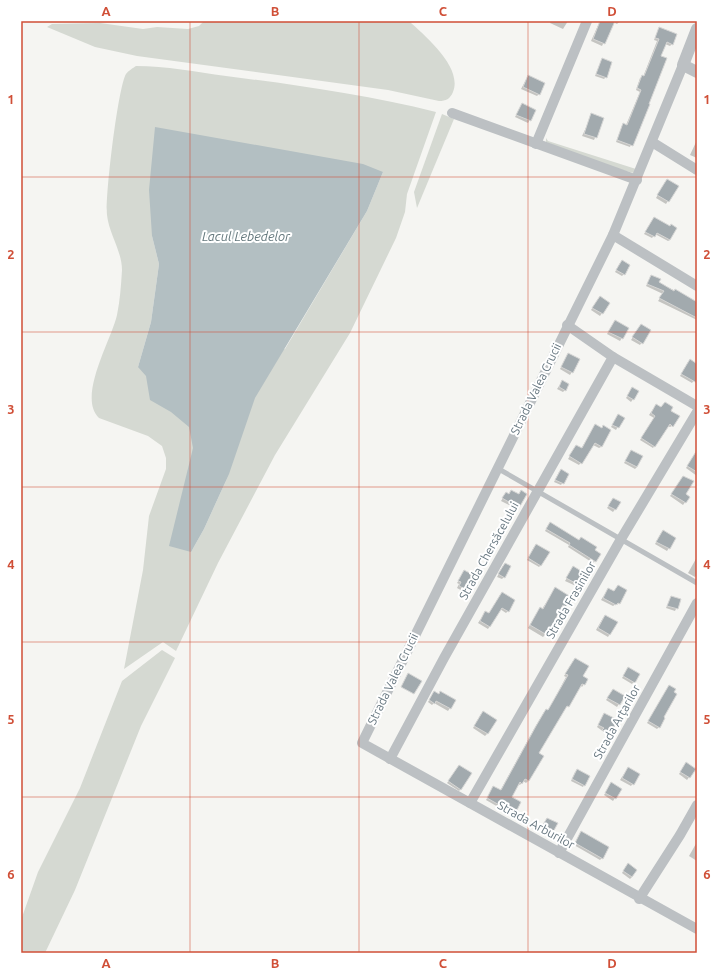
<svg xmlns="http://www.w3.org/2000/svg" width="718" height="974" viewBox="0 0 718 974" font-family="Ubuntu,sans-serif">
<rect width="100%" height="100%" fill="#f5f5f2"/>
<g fill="#d5d9d2" fill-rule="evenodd">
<path d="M204 21H409C425 36 463 67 453 92 450 99 446 101 439 101L388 90 137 56 95 47 47 27 52 24 100 23 143 29 157 27 188 29 199 26Z"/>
<path d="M136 66C166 66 196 72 226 76 297 85 367 95 436 112L407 194 405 212 396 238 350 333 275 455 218 563 176 651 163 642 124 669 143 570 149 516 166 469V458L162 446 148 436 99 418C77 397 111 341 117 315 120 300 121 286 122 270 122 251 109 234 107 215 105 197 118 87 126 74 128 71 133 68 136 66ZM383 172 367 211 285 349 138 367 151 322 159 264 152 236ZM229 474 204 529 191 552Z"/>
<path d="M442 114 454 119 417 208 414 192Z"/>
<path d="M546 138 548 141 636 169 634 173 605 166 546 142Z"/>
<path d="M162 650 175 658 141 726 75 890 45 953H21V920L38 872 80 788 122 681Z"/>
</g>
<path fill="#b3bfc2" d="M155 127 363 164 383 172 367 211 255 398 229 474 204 529 191 552 169 546 193 448 189 427 171 412 150 400 146 376 138 367 151 322 159 264 152 236 149 190Z"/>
<g fill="#0003">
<path d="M551 21H568L563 29 550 23Z"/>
<path d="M600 21H620L617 24 613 22 602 46 591 41Z"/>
<path d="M659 28 672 44 670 46 665 44 630 147 616 142 622 126 624 124 626 125 640 92 636 90 640 78 643 77 657 41 654 40Z"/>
<path d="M602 59 606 77 604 79 595 76Z"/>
<path d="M528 76 539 94 537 96 521 89Z"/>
<path d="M522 104 535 110 528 123 515 117Z"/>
<path d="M592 115 603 119 594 140 582 136Z"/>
<path d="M697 140V158L690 155Z"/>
<path d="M665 182 677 186 666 204 656 198Z"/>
<path d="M652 221 670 240 668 241 655 234 652 238 644 234Z"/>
<path d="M620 263 624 274 622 276 615 272Z"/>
<path d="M650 278 697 302V320L658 301 663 294 646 286Z"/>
<path d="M598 299 609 303 600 316 591 310Z"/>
<path d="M614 323 628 328 620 341 607 334Z"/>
<path d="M641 325 650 331 640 345 631 340Z"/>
<path d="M567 356 579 360 570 375 560 369Z"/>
<path d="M688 362 697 365V376L692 383 680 376Z"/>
<path d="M562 382 565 390 563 392 557 389Z"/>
<path d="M631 390 638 392 631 402 626 398Z"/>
<path d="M656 405 669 411 672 426 670 427 667 426 653 448 640 440 654 418 649 415Z"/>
<path d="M618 415 623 418 616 430 611 427Z"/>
<path d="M595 425 601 429 603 427 601 447 599 448 593 445 579 465 568 459 575 448 581 449Z"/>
<path d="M631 451 637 467 635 469 624 463Z"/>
<path d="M697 451V476L686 468Z"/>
<path d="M559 472 568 474 561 485 554 482Z"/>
<path d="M683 477 684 494 689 497 683 505 670 496Z"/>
<path d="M521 492 517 509 501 501 506 493 518 495Z"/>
<path d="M613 499 620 503 613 512 607 508Z"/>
<path d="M548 525 579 541 593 551 595 561 593 563 568 547 569 545 545 531Z"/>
<path d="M661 533 675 538 667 551 655 544Z"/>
<path d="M534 547 541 565 539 567 527 560Z"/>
<path d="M697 557V575L695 577 688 573Z"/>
<path d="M503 566 504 577 502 579 497 577Z"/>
<path d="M572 570 578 584 576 586 565 581Z"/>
<path d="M463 573 475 578 466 593 457 588 459 584 457 583Z"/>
<path d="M618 586 619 603 617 605 616 604 613 606 601 600 608 589 614 592Z"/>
<path d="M555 589 565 606 561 608 552 626 551 634 548 636 545 635 543 637 528 628 538 611 540 608 542 609Z"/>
<path d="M500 595 508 611 506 613 500 609 488 629 478 623 484 614H489Z"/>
<path d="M671 597 680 600 675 611 666 608Z"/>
<path d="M603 618 616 623 608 637 596 630Z"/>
<path d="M573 661 582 676 587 680 582 687 580 685 568 706 565 707 537 753 543 757 528 781 526 783 523 781 520 785 518 784 510 797 514 813 512 815 486 800 492 789 500 791 534 729 544 712 548 711 566 677 564 676Z"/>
<path d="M628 668 639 674 632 684 622 678Z"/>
<path d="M669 686 659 727 657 729 647 723Z"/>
<path d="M613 690 624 696 617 707 606 700Z"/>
<path d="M434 692 438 695 440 692 455 700 448 711 434 703 432 705 428 702Z"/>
<path d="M481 714 487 734 485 736 473 728Z"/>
<path d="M603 716 610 733 608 735 597 727Z"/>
<path d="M684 766 695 769 687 780 679 774Z"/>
<path d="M458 768 461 789 459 791 447 783Z"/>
<path d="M628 768 639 774 631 786 620 780Z"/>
<path d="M575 772 584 785 583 787 571 781Z"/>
<path d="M610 785 621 789 613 801 604 795Z"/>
<path d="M547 819 552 834 550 836 540 830Z"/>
<path d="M580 834 602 858 600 860 574 845Z"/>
<path d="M697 842V861L689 856Z"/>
<path d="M626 866 632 877 630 879 622 873Z"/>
</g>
<g fill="#a2aaae" stroke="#d6d6d5">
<path d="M600 21H615L605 44 593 39Z"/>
<path d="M659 27 677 34 673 45 667 42 661 56 667 58 649 104H650L633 146 617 140 623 123 627 125 641 90 637 88 642 75 644 76 659 39 655 38Z"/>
<path d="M602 58 612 62 607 78 596 74Z"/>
<path d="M528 75 545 83 540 95 523 87Z"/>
<path d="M522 103 536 110 531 121 516 115Z"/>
<path d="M591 113 604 118 597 138 584 134Z"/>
<path d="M667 179 679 186 669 202 657 195Z"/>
<path d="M654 217 670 226 671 224 677 228 670 240 657 233 655 237 645 232Z"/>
<path d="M622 260 630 265 625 275 616 270Z"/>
<path d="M651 275 661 279 659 282 674 291 675 289 697 302V318L659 298 664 291 647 284Z"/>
<path d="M600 296 610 303 603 314 592 308Z"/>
<path d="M615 320 629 328 623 339 608 332Z"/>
<path d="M641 324 651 330 643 344 632 337Z"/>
<path d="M568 353 580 359 573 373 561 367Z"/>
<path d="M690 359 697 364V383L681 374Z"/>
<path d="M562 380 569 384 566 391 559 387Z"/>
<path d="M632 387 639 391 634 400 627 396Z"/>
<path d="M665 402 673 407 671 411 680 416 673 427 670 424 655 447 641 438 655 416 651 413 656 404 661 407Z"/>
<path d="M618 414 625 418 619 428 612 425Z"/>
<path d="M595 424 602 428 603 425 611 430 602 447 595 443 582 464 569 456 576 445 582 448Z"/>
<path d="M631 450 643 456 637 467 625 461Z"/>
<path d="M697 450V472L687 466Z"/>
<path d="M561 469 569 474 564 484 555 480Z"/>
<path d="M683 476 694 481 686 494 690 497 686 503 671 494Z"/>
<path d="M511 490 519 494 521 490 527 494 519 508 502 498 506 492 509 494Z"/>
<path d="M613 498 621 502 616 510 608 506Z"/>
<path d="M550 522 579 540 581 537 597 547 595 550 601 554 596 562 569 545 570 543 546 529Z"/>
<path d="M663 530 676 538 670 549 656 542Z"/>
<path d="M536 544 550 552 541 566 528 558Z"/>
<path d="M505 563 511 566 505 578 498 574Z"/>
<path d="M573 566 586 574 579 585 566 578Z"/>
<path d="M464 570 477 577 469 591 459 586 461 582 458 581Z"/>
<path d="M618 585 627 590 620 604 618 603 616 605 603 598 608 588 614 591Z"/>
<path d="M555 587 571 597 566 607 563 605 555 620 553 626 556 627 551 634 548 632 547 635 530 625 540 607 543 609Z"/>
<path d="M502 592 515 600 509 612 502 608 490 627 480 621 485 611 489 613Z"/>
<path d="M671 596 681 599 678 609 667 606Z"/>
<path d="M605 615 618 622 610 635 598 628Z"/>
<path d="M575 658 589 666 583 676 588 679 585 685 582 684 569 707 567 706 539 753 544 756 529 781 525 779 522 784 520 782 512 797 521 802 515 814 487 798 493 786 501 790 536 726 546 709 548 710 568 675 565 674Z"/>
<path d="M628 667 640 674 635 683 623 676Z"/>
<path d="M408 673 422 681 414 694 401 687Z"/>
<path d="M669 685 676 689 674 692 677 694 664 717 665 718 660 728 648 721Z"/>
<path d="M613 689 625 696 620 705 607 698Z"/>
<path d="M434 691 439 694 440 691 456 700 451 709 436 701 435 704 429 700Z"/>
<path d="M483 711 497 720 488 734 474 726Z"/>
<path d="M604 713 618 720 611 734 602 730 604 728 598 725Z"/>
<path d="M686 762 696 769 690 778 680 772Z"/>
<path d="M459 765 472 773 461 790 448 781Z"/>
<path d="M628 767 640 774 634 785 622 778Z"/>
<path d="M577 769 590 776 585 786 572 779Z"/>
<path d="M611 782 622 789 616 799 605 793Z"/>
<path d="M547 818 558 823 552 834 541 828Z"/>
<path d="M581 831 609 847 603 859 575 843Z"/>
<path d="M628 863 637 870 632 877 623 871Z"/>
</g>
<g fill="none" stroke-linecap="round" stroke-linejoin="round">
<path stroke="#bcc0c3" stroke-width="5" d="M497 468 697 583"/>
<g stroke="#bcc0c3" stroke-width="10">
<path d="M683 65 613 235 362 743 697 929"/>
<path d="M452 113 637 180"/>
<path d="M652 142 697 170"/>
<path d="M536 144 587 21"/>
<path d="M613 235 697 286"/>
<path d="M567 325 613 357 697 406"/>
<path d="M390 759 444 658 613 357"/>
<path d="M470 803 621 539 697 412"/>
<path d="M559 853 697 603"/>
<path d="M639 899 680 835 697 805"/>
</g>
<path stroke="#bcc0c3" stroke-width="12" d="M697 29 683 65 697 72"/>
</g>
<path fill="none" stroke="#d04f37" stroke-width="1" stroke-opacity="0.55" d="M190 21V953M359 21V953M528 21V953M21 177H697M21 332H697M21 487H697M21 642H697M21 797H697"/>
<g text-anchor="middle" stroke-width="4" stroke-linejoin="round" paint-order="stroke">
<g font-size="12" fill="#677780" stroke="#fff">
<text transform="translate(536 389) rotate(-64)" y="4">Strada Valea Crucii</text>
<text transform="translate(489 551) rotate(-61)" y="4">Strada Chersăcelului</text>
<text transform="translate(571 600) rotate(-60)" y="4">Strada Frasinilor</text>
<text transform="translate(393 679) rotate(-64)" y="4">Strada Valea Crucii</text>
<text transform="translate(617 722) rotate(-61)" y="4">Strada Arțarilor</text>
<text transform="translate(536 825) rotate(29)" y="4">Strada Arburilor</text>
</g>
<g font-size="13" font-style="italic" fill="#63777c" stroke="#fff">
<text x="246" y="241">Lacul Lebedelor</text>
</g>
</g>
<rect width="718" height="974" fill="none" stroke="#ffffff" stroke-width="44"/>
<rect x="22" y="22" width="674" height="930" fill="none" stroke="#d04f37" stroke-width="1.5"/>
<g font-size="13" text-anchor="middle" font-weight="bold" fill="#d04f37">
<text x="106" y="16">A</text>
<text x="275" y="16">B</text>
<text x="443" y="16">C</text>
<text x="612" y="16">D</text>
<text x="11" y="104">1</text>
<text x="707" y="104">1</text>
<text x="11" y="259">2</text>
<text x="707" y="259">2</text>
<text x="11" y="414">3</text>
<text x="707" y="414">3</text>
<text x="11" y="569">4</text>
<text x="707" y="569">4</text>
<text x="11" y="724">5</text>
<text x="707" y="724">5</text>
<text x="11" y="879">6</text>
<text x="707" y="879">6</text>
<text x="106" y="968">A</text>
<text x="275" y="968">B</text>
<text x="443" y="968">C</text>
<text x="612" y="968">D</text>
</g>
</svg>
